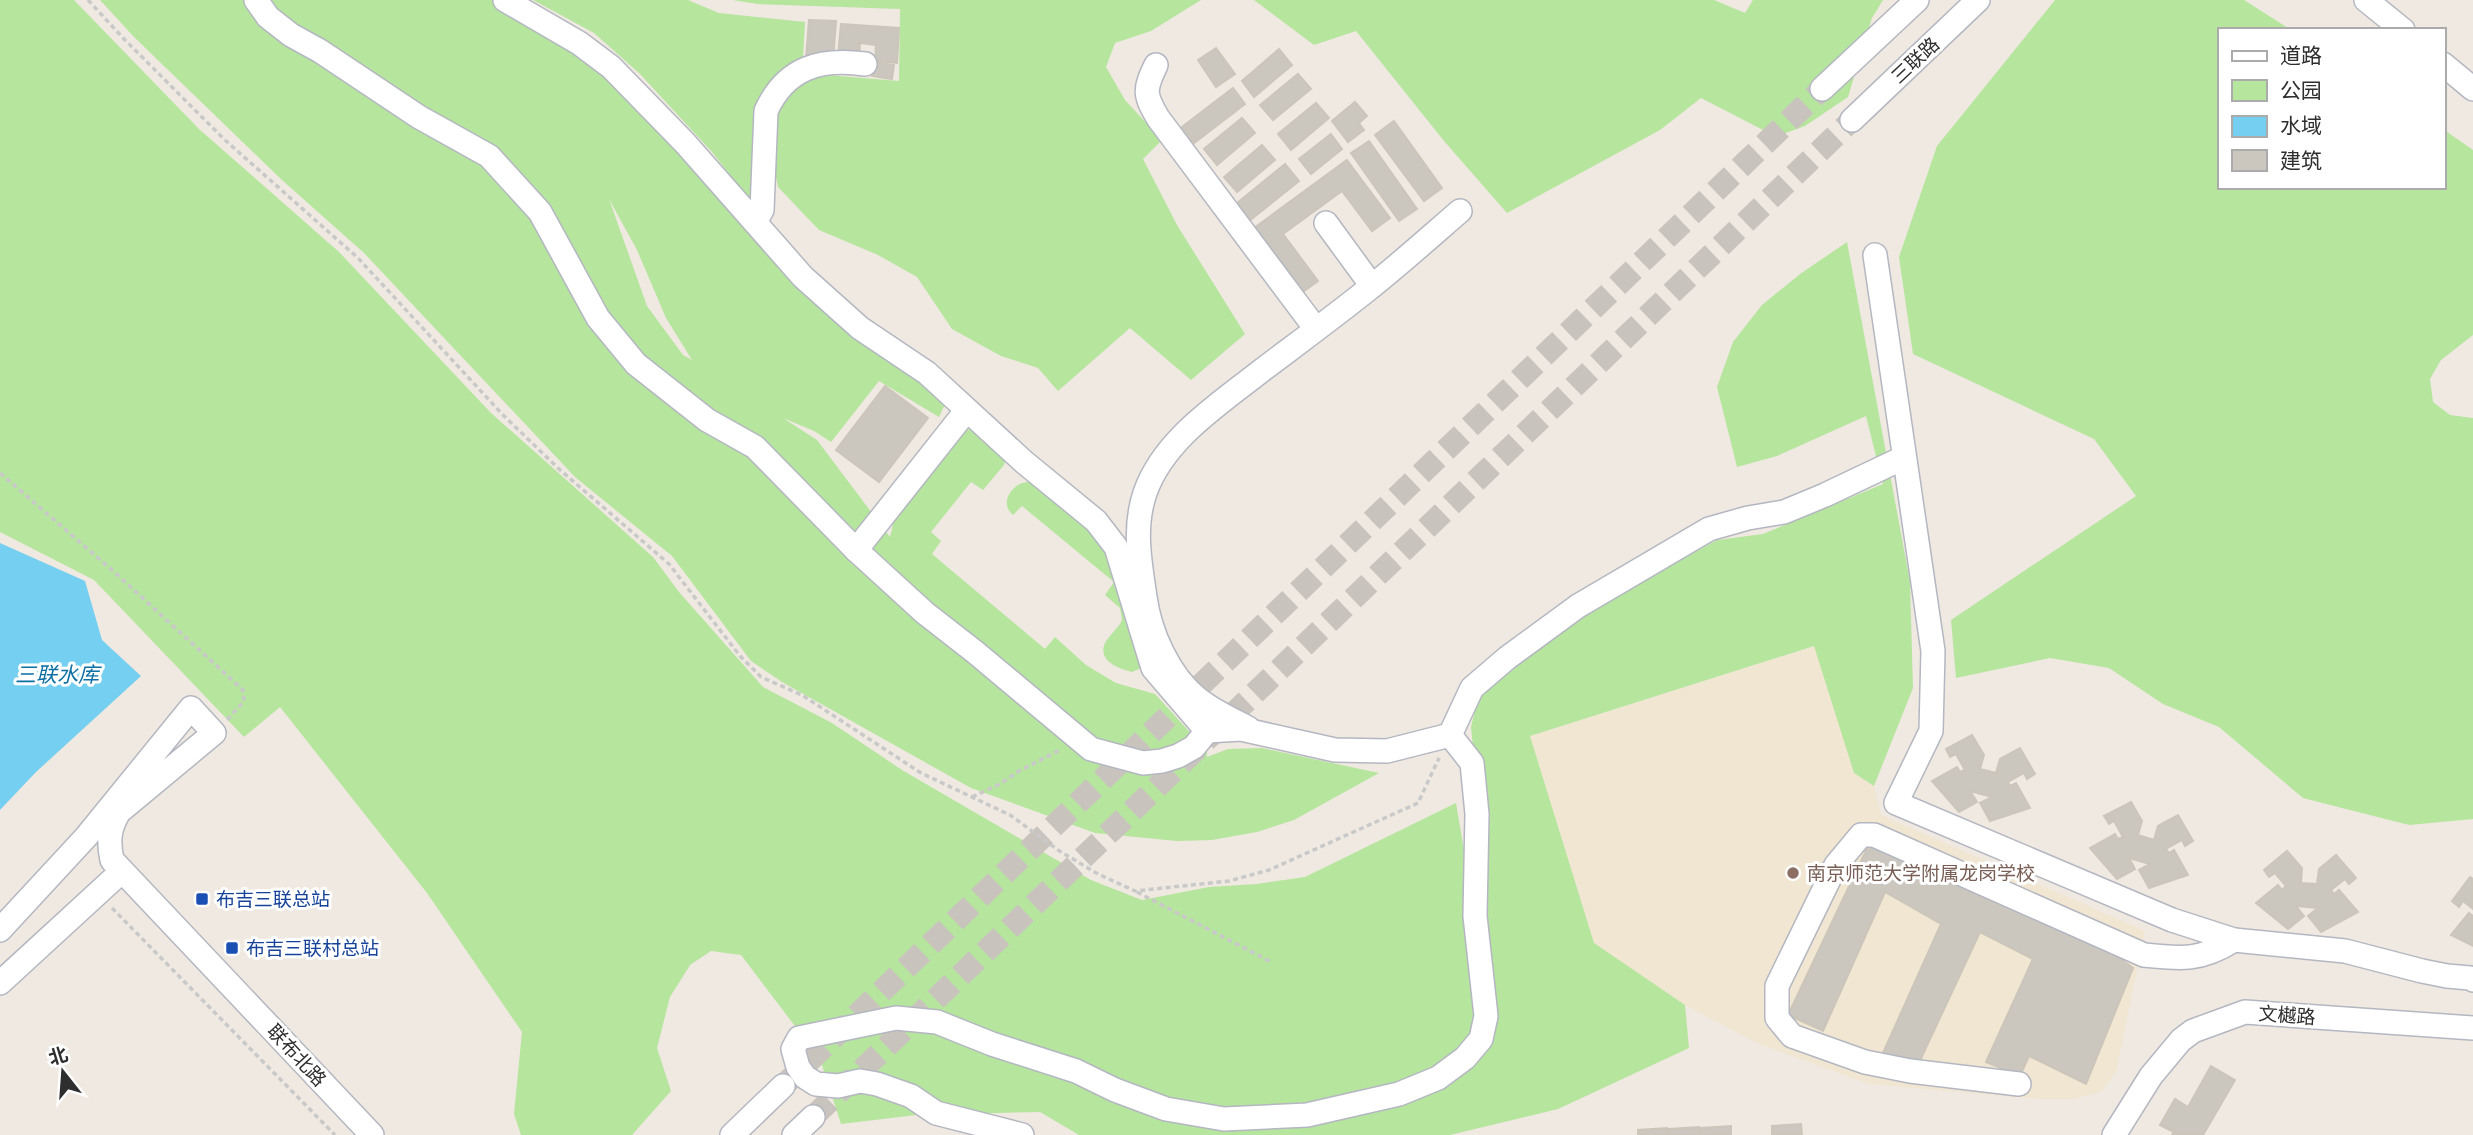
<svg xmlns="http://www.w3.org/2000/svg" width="2473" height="1135" viewBox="0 0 2473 1135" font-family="'DM Sans','Noto Sans SC',sans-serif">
<rect width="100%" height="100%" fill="#efe9e1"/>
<path fill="#f0e6d1" d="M1815 646 1854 773 1874 786 1881 815 2145 931 2116 1072 2101 1092 2073 1099H2041L1869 1084 1757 1043 1685 1005 1594 943 1530 736Z"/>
<g fill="#b6e59e" fill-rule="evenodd">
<path d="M0 0H74L199 129 339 252 491 413 653 557 679 592 763 687 832 723 902 770 1091 880 1142 900 1209 887 1256 884 1305 877 1456 803 1471 891H1487L1471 727 1477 702 1500 675 1539 644 1629 588 1717 540 1763 534 1883 484 1866 416 1777 456 1737 467 1717 387 1733 342 1762 305 1800 274 1847 242 1910 582 1913 688 1874 786 1854 773 1814 646 1530 736 1594 943 1685 1005 1689 1048 1558 1109 1450 1135H1079L1040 1112 916 1115 841 1124 820 1059 741 955 711 951 690 965 670 997 657 1048 671 1091 632 1135H521L514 1114 522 1032 427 893 280 707 244 737 94 580 0 532Z"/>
<path d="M100 0H492L543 26 583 51 947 400 939 417 879 381 831 442 814 431 783 418 817 440 890 537 894 520 956 438 971 428 1007 456 1004 465 983 490 971 482 931 532 941 541 932 554 1045 649 1055 637 1086 665 1116 683 1155 694 1207 751V757L1228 749 1262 748 1379 773 1294 820 1257 832 1212 840 1177 841 1095 833 971 788 782 682 751 661 672 556 575 477 364 253 282 180 134 37ZM609 199 637 250 666 318 692 360 683 355 647 306Z"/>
<path d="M533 0H688L719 13 805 22 803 57 794 69 773 85 755 197 748 198 712 152 640 74 594 33Z"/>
<path d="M733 0H1201L1151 31 1115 43 1106 67 1125 100 1162 140 1143 159 1177 225 1245 334 1191 380 1130 328 1058 391 1038 368 1001 356 952 329 917 277 878 255 819 230 778 187 772 157 773 124 787 98 802 81 815 74 899 81 900 9 757 4Z"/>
<path d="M1254 0H1714L1745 13 1753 0H1883L1872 18 1848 97 1805 126 1783 134 1765 131 1701 98 1660 130 1507 213 1444 141 1356 31 1314 45Z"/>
<path d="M2055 0H2244L2291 30H2219V187H2443V129L2473 150V335L2441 360 2430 379 2433 402 2450 415 2473 418V819L2409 825 2303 798 2219 727 2163 704 2109 668 2050 658 1956 678 1951 620 2136 496 2094 439 1913 354 1899 257 1937 146Z"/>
<path d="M1035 480 1108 542 1144 667 1132 672C1119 669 1097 661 1105 643 1110 634 1118 629 1122 620L1120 608 1105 595 1114 582 1022 506 1013 515C1002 506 1007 492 1018 485 1022 482 1030 482 1035 480Z"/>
</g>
<path fill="#75cff0" d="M0 543 85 581 102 640 141 676 36 772 0 810Z"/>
<g fill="#cbc7bf" stroke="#cbc5ba" stroke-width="2">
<path d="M809 20 836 21 833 60 806 59Z"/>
<path d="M841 24 899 28 897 63 875 61 876 45 860 43 859 58 838 56Z"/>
<path d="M1216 48 1235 74 1216 87 1198 60Z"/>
<path d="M1279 49 1292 65 1254 97 1242 81Z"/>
<path d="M874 62 894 65 892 79 872 76Z"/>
<path d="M1298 74 1311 89 1273 120 1260 105Z"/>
<path d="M1233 88 1245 104 1194 143 1182 127Z"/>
<path d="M1355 102 1367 116 1359 123 1364 130 1348 142 1332 121Z"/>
<path d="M1316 103 1329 118 1291 150 1278 134Z"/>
<path d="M1242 118 1255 133 1217 165 1204 149Z"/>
<path d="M1394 121 1442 188 1424 201 1375 135Z"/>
<path d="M1331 134 1342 149 1311 174 1299 159Z"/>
<path d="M1369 141 1417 209 1399 221 1351 153Z"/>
<path d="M1262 145 1275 160 1237 192 1224 177Z"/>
<path d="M1347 160 1390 218 1372 231 1342 191 1283 234 1318 281 1297 296 1250 231Z"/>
<path d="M1285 164 1299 181 1249 221 1236 204Z"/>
<path d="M885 386 928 418 879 482 836 450Z"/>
<path d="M1972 735 1984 755 1980 769 1996 773 2000 759 2020 748 2035 774 2027 779 2024 773 2008 782 2010 786 2016 783 2030 808 1990 821 1980 803 1992 797 1970 791 1977 802 1959 812 1932 781 1957 767 1960 772 1965 770 1956 754 1950 757 1946 749Z"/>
<path d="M2131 802 2142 821 2138 835 2154 840 2158 826 2178 815 2193 841 2185 846 2182 840 2166 849 2169 853 2174 850 2188 875 2149 888 2139 870 2150 864 2129 858 2135 869 2117 879 2090 848 2115 834 2118 839 2123 837 2114 821 2109 824 2104 816Z"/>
<path d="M1870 842 2080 929 2133 968 2086 1084 2029 1056 2020 1076 1986 1062 2033 959 1980 932 1917 1067 1883 1053 1941 924 1885 892 1823 1031 1788 1015Z"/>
<path d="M2287 851 2302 868 2301 883 2317 884 2319 869 2336 855 2356 878 2349 884 2345 879 2331 890 2334 894 2339 890 2358 912 2321 932 2308 916 2318 908 2296 906 2304 916 2288 929 2256 903 2278 885 2282 890 2286 886 2275 873 2269 877 2264 870Z"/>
<path d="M2470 877 2473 879V909L2463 901 2459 907 2452 901Z"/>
<path d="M2469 913 2473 916V946L2451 935Z"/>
<path d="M2211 1066 2235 1080 2203 1135H2172L2174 1132 2160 1125 2175 1099 2188 1107Z"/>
<path d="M1801 1124 1802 1135H1772V1126Z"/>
<path d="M1731 1126V1135H1701V1128Z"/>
<path d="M1699 1127V1135H1669V1129Z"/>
<path d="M1667 1128 1668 1135H1638V1130Z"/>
</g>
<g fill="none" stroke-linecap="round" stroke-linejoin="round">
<g stroke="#c8c4bd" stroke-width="23" stroke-dasharray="23 11" stroke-linecap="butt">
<path d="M783 1086 1822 89"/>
<path d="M813 1117 1852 120"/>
</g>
<g stroke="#b4b7c1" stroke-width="26">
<g id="minor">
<path d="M256 0 268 17 291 35 320 51 419 117 489 156 540 212 598 318 636 364 707 420 755 447 856 550 925 613 975 652 1091 749 1143 763 1162 761 1178 756 1194 747 1207 731 1241 729 1335 750 1387 751 1450 735 1472 688 1507 658 1578 606 1709 529 1748 518 1784 512 1825 495 1903 458"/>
<path d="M505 0 579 43 611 67 685 143 803 277 860 328 927 373 1024 462 1096 521 1116 547 1153 668 1207 731"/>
<path d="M2366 0 2403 30"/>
<path d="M2443 64 2473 89"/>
<path d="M1156 65C1144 90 1144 94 1158 118L1316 329"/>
<path d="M1822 89 1917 0"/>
<path d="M1852 120 1978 0"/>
<path d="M755 222 762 210 766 111C786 67 821 58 865 64"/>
<path d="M1326 223 1372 286"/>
<path d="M1875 255 1933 651 1931 731 1896 803 2172 920 2234 940 2345 951 2422 971 2447 976 2470 978 2473 980"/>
<path d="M856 550 966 411"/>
<path d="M1248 728C1231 719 1213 711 1198 699 1169 676 1150 633 1145 597 1140 562 1133 528 1145 493 1163 440 1219 404 1261 371 1298 343 1335 316 1371 287 1401 263 1430 237 1460 211"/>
<path d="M0 930 86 837 191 708 214 733 119 812C109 829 108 841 112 860L372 1135"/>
<path d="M0 983 122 871"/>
<path d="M2019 1084 1910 1071 1865 1062 1792 1036 1777 1018V986L1836 865 1861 835H1874L2144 955C2181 959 2201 961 2234 940"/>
<path d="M732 1135 783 1086"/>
<path d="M794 1135 813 1117"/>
<path d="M1022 1135 936 1113 911 1096 877 1084 860 1081 838 1086 816 1084 805 1077 798 1067 793 1049 799 1038 896 1018 937 1022 992 1044 1076 1071 1115 1090 1166 1109 1224 1119 1307 1115 1399 1094 1438 1078 1465 1058 1481 1039 1486 1016 1475 916 1477 814 1472 763 1450 735"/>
<path d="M2114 1135 2151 1076 2181 1040 2193 1031 2245 1012 2473 1028"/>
</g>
</g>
<g stroke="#c9c9c9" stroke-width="3.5" stroke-dasharray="5 3.5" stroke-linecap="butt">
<path d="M88 0 125 40 225 140 358 258 503 415 559 469 669 564 740 656 761 677 802 695 921 773 1010 815 1058 850 1098 874 1135 891 1229 881 1269 870 1418 803 1439 758"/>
<path d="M0 473 112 570 243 690 244 701 227 720"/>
<path d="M972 797 1000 784 1019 771 1060 750"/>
<path d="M1137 892 1271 962"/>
<path d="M112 908 335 1135"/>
</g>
<use href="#minor" stroke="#fff" stroke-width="23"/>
</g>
<circle fill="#8d6e63" stroke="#fff" stroke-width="2.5" cx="1793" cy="873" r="7"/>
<g fill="#1a4fb4" stroke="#fff" stroke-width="2.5">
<rect x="195" y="892" width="14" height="14" rx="3.5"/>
<rect x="225" y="941" width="14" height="14" rx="3.5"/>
</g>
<g text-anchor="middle" stroke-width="6" stroke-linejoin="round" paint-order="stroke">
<g font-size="19" fill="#2e2e2e" stroke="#fff">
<text transform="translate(1915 60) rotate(-43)" y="7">三联路</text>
<text transform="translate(2287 1015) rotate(4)" y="7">文樾路</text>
<text transform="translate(297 1055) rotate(47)" y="7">联布北路</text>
</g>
<g font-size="19" fill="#785e54" stroke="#fff" text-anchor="start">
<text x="1807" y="880">南京师范大学附属龙岗学校</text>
</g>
<g font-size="19" fill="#164399" stroke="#fff" text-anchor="start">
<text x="216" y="906">布吉三联总站</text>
<text x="246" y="955">布吉三联村总站</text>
</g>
<g font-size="21" font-style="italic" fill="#0d6fa3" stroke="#fff">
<text x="57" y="682">三联水库</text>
</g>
</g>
<rect x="2218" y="28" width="228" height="161" fill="#ffffff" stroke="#ababab" stroke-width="2"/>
<rect x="2232" y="51" width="35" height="10" fill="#ffffff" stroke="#ababab" stroke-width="2"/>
<text x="2280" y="63" font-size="21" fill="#2e2e2e">道路</text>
<rect x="2232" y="80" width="35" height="21" fill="#b6e59e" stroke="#ababab" stroke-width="2"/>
<text x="2280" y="98" font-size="21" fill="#2e2e2e">公园</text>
<rect x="2232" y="116" width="35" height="21" fill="#75cff0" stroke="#ababab" stroke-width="2"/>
<text x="2280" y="133" font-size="21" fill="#2e2e2e">水域</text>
<rect x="2232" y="150" width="35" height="21" fill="#cbc7bf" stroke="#ababab" stroke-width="2"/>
<text x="2280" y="168" font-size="21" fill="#2e2e2e">建筑</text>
<g transform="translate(63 1072) rotate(343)" stroke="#ffffff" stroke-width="5" paint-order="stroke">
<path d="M0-5L12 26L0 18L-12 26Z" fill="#2e2e2e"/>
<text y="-10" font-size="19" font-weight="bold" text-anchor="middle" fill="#2e2e2e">北</text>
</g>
</svg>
